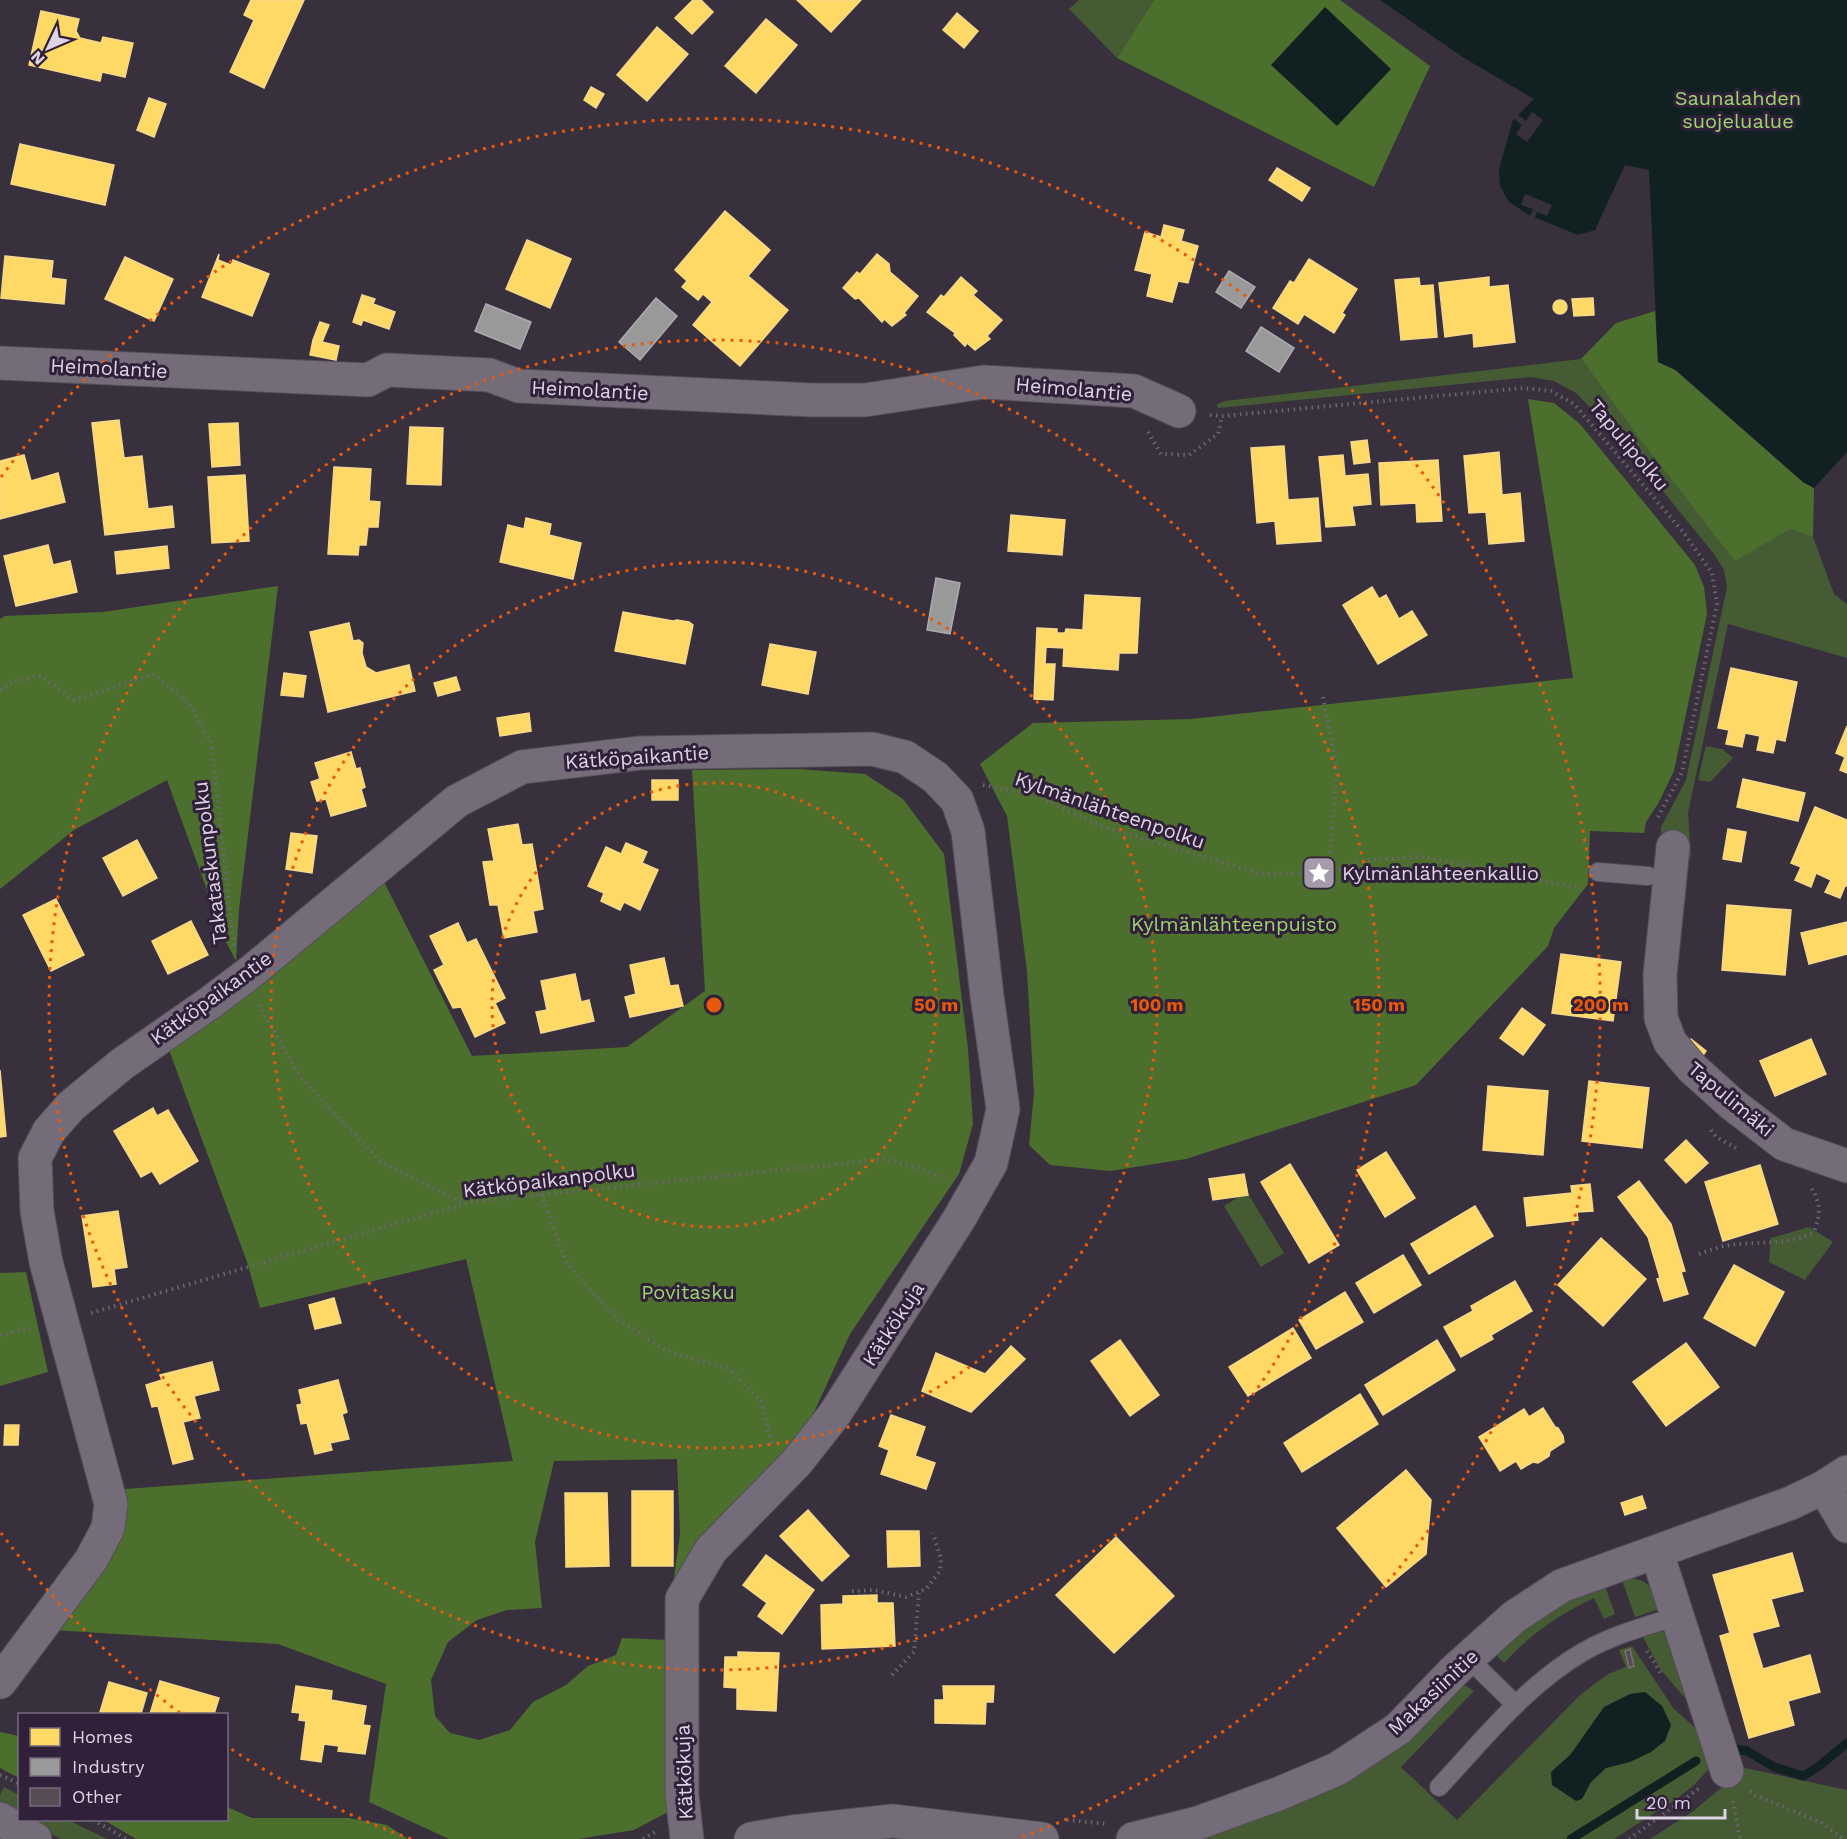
<svg xmlns="http://www.w3.org/2000/svg" width="1847" height="1839" viewBox="0 0 1847 1839" font-family="'Work Sans',sans-serif">
<rect width="100%" height="100%" fill="#39303e"/>
<g fill="#455b34">
<path d="M1079 0H1154L1117 58 1069 9Z"/>
<path d="M1581 359 1637 435 1790 529 1813 537 1834 594 1847 604V658L1728 624 1688 813 1691 857 1683 856 1685 836 1661 834V827L1686 780 1727 587 1724 570 1714 554 1619 437 1576 393 1554 381 1531 377 1218 408 1217 404 1225 401Z"/>
<path d="M1706 746 1722 749 1733 758 1710 782 1698 780Z"/>
<path d="M1247 1192 1284 1253 1261 1267 1224 1206Z"/>
<path d="M1809 1227 1833 1242 1805 1280 1769 1262 1771 1238Z"/>
<path d="M1631 1578 1643 1581 1654 1589 1660 1609 1635 1617 1622 1580Z"/>
<path d="M1605 1586 1615 1614 1604 1619 1594 1598C1558 1615 1531 1634 1504 1663L1496 1655 1498 1647 1555 1605Z"/>
<path d="M1663 1631 1667 1632 1688 1697 1685 1698 1660 1669 1643 1637Z"/>
<path d="M1632 1646 1674 1709 1703 1735 1709 1753 1708 1770 1693 1786 1675 1800 1614 1839H1193L1463 1684 1474 1691 1401 1767 1457 1820 1580 1695 1608 1674 1626 1667 1619 1650Z"/>
<path d="M1745 1768 1847 1790V1839H1650L1692 1812Z"/>
<path d="M4 1787 19 1795V1815L0 1803V1795Z"/>
<path d="M28 1820H68L107 1839H60Z"/>
</g>
<g fill="#4c6f2d">
<path d="M1154 0H1340L1430 66 1374 187 1117 58Z"/>
<path d="M1655 311 1658 362 1675 370 1803 482 1814 488 1813 537 1790 529 1735 561 1637 435 1581 359 1616 323Z"/>
<path d="M1528 399 1554 403 1580 424 1695 565 1704 587 1707 614 1674 771 1659 802 1646 822 1644 833 1590 831 1588 884 1554 928 1548 946 1416 1085 1186 1159 1110 1171 1050 1165 1029 1145 1034 1093 1027 971 1007 816 980 764 1033 723 1191 719 1573 678Z"/>
<path d="M278 586 239 909 236 961 225 940 167 780 74 830 0 889V619L5 616 103 612Z"/>
<path d="M799 769 865 774 903 799 944 854 968 1049 973 1124 959 1174 850 1334 793 1458 731 1507 696 1541 682 1570 671 1600 680 1534 677 1459 554 1461 535 1542 542 1608 507 1610 477 1620 448 1642 431 1680 435 1716 450 1733 479 1740 510 1730 533 1702 566 1685 588 1666 616 1655 622 1638 668 1640V1812L634 1830 578 1839H449L369 1802 386 1684 278 1644 53 1630 112 1546 125 1489 513 1461 466 1259 260 1308 247 1262 168 1047 383 880 472 1056 627 1047 705 991 692 770Z"/>
<path d="M26 1272 48 1372 0 1386V1273Z"/>
<path d="M0 1732 19 1736V1778L0 1768Z"/>
<path d="M227 1807 252 1818H349L387 1825 408 1839H136L104 1820H226Z"/>
</g>
<g fill="#112121">
<path d="M1380 0H1847V452L1814 488 1803 482 1676 370 1658 362 1649 170 1625 165 1595 230 1578 235 1529 215 1509 202 1500 186 1499 169 1513 120 1534 99 1464 58Z"/>
<path d="M1325 7 1391 69 1337 126 1271 65Z"/>
<path d="M1645 1692 1662 1706 1671 1725 1665 1741 1651 1752 1630 1762 1606 1768 1591 1782 1582 1799 1576 1801 1552 1785 1551 1772 1570 1755 1604 1707 1630 1694Z"/>
</g>
<g fill="#39303e">
<path d="M1532 112 1543 120 1527 142 1516 134 1522 125 1512 117 1516 113 1526 121Z"/>
<path d="M1525 194 1552 205 1547 216 1537 212 1534 220 1529 218 1533 209 1521 205Z"/>
</g>
<g fill="#ffd966" stroke="#f5d88c" stroke-width="1.5">
<path d="M251 0H304L264 88 230 72 254 20 244 15Z"/>
<path d="M693 0H701L713 12 692 34 675 18Z"/>
<path d="M797 0H861L831 32Z"/>
<path d="M41 11 79 19 76 31 80 38 101 43 103 37 133 43 125 77 102 72 100 81 29 65Z"/>
<path d="M957 13 978 31 964 48 943 30Z"/>
<path d="M766 19 797 45 756 93 725 66Z"/>
<path d="M657 27 688 54 647 101 617 75Z"/>
<path d="M591 87 604 94 596 108 584 100Z"/>
<path d="M149 98 166 104 154 137 137 130Z"/>
<path d="M20 144 114 165 105 205 11 184Z"/>
<path d="M1277 168 1310 188 1302 201 1269 180Z"/>
<path d="M725 211 770 250 748 276 788 310 740 366 693 325 712 302 703 294 698 300 682 287 687 281 675 270Z"/>
<path d="M1164 225 1184 230 1181 241 1198 246 1188 283 1178 281 1172 302 1147 296 1152 274 1135 270 1145 232 1161 237Z"/>
<path d="M527 240 571 259 550 308 506 289Z"/>
<path d="M219 254 218 260 231 265 233 260 269 274 252 316 202 297Z"/>
<path d="M877 254 889 264 890 272 918 296 904 313 906 315 892 326 884 319 882 322 859 298 855 299 843 288 857 272 860 274Z"/>
<path d="M5 256 53 261 51 278 66 280 64 304 1 298Z"/>
<path d="M125 257 173 279 154 321 105 299Z"/>
<path d="M1309 259 1357 289 1342 313 1345 315 1334 333 1304 314 1298 324 1273 308 1290 281 1294 283Z"/>
<path d="M961 277 977 291 973 295 1002 320 987 336 990 339 975 350 967 343 965 346 954 335 955 333 927 312 941 295 944 297Z"/>
<path d="M1489 277V287L1508 285 1515 342 1474 347 1473 333 1445 337 1439 283Z"/>
<path d="M1419 278 1420 286 1433 285 1437 337 1401 340 1395 280Z"/>
<path d="M362 295 375 299 373 304 395 312 389 329 363 320 361 325 353 322Z"/>
<path d="M1593 298 1594 315 1574 316 1572 299Z"/>
<circle cx="1560" cy="307" r="7"/>
<path d="M320 322 329 325 322 342 339 346 336 360 310 355 313 340Z"/>
<path d="M119 420 124 458 142 456 148 509 172 506 174 527 105 535 92 423Z"/>
<path d="M238 423 240 465 212 467 209 424Z"/>
<path d="M410 427 443 428 441 485 407 484Z"/>
<path d="M1367 440 1370 462 1354 464 1351 442Z"/>
<path d="M1284 446 1288 500 1318 498 1321 541 1277 544 1275 521 1257 523 1251 448Z"/>
<path d="M1499 452 1502 495 1520 493 1524 541 1489 544 1486 512 1469 513 1464 456Z"/>
<path d="M24 455 31 481 58 473 65 502 0 519V461Z"/>
<path d="M1343 455 1345 476 1368 474 1371 504 1352 506 1355 525 1326 527 1319 457Z"/>
<path d="M1438 460 1442 521 1417 522 1416 503 1381 505 1379 463Z"/>
<path d="M334 467 371 469 369 501 380 502 378 527H368L366 545H359L358 555 328 554Z"/>
<path d="M245 475 249 541 212 543 208 477Z"/>
<path d="M1011 515 1065 520 1062 555 1008 551Z"/>
<path d="M526 518 551 524 549 535 581 543 573 579 500 562 508 525 524 529Z"/>
<path d="M48 545 53 565 70 561 77 592 16 606 4 556Z"/>
<path d="M167 546 169 568 117 574 115 552Z"/>
<path d="M1372 587 1379 599 1386 595 1399 619 1412 611 1427 635 1378 664 1343 605Z"/>
<path d="M1085 595 1140 598 1137 653H1119L1118 670 1063 666 1064 648 1046 647 1045 664H1055L1053 700 1034 699 1037 628 1057 629V633H1065L1066 629 1083 630Z"/>
<path d="M623 612 673 621 677 620 689 622 693 625 685 664 615 651Z"/>
<path d="M349 623 353 641 359 640 363 643 362 653 366 667 376 673 409 665 415 691 328 712 310 632Z"/>
<path d="M770 644 816 652 808 694 762 685Z"/>
<path d="M1731 668 1797 682 1785 741 1776 739 1773 753 1757 750 1760 736 1745 733 1742 747 1726 744 1729 730 1718 728Z"/>
<path d="M284 673 306 676 303 697 281 695Z"/>
<path d="M456 677 460 690 438 696 434 683Z"/>
<path d="M529 713 531 731 500 736 497 718Z"/>
<path d="M1847 726V773L1840 770 1845 757 1836 753Z"/>
<path d="M351 752 356 769 360 768 365 787 361 789 366 806 331 816 326 799 317 801 311 782 320 779 315 763Z"/>
<path d="M1743 779 1805 793 1798 821 1737 807Z"/>
<rect x="652" y="780" width="26" height="20"/>
<path d="M1815 807 1847 820V886H1845L1840 898 1825 892 1831 880 1816 873 1811 887 1795 880 1801 867 1791 863Z"/>
<path d="M518 824 522 845 532 844 543 909 533 911 537 932 504 938 498 905H490L483 862 494 861 488 829Z"/>
<path d="M1728 829 1746 832 1741 862 1723 859Z"/>
<path d="M291 833 317 836 312 873 286 869Z"/>
<path d="M137 840 157 878 123 896 103 858Z"/>
<path d="M626 843 647 852 642 863 658 870 640 910 624 902 620 910 601 901 604 893 588 886 606 847 621 854Z"/>
<path d="M56 899 84 955 51 971 23 915Z"/>
<path d="M1727 905 1791 910 1785 975 1722 970Z"/>
<path d="M191 921 208 955 168 974 152 941Z"/>
<path d="M1847 922V954L1809 964 1801 933Z"/>
<path d="M458 923 467 943 476 939 505 998 495 1003 505 1023 475 1037 461 1007 453 1008 434 970 444 965 430 936Z"/>
<path d="M1561 954 1621 962 1613 1021 1552 1013Z"/>
<path d="M664 958 670 986 678 985 683 1006 630 1017 625 997 636 994 630 965Z"/>
<path d="M575 974 581 1002 589 1000 594 1021 541 1033 536 1012 547 1010 541 981Z"/>
<path d="M1522 1008 1545 1025 1523 1055 1500 1038Z"/>
<path d="M1691 1039 1706 1051 1702 1057 1687 1045Z"/>
<path d="M1811 1039 1826 1074 1775 1096 1760 1061Z"/>
<path d="M0 1070 6 1136 0 1137Z"/>
<path d="M1589 1081 1649 1088 1642 1148 1582 1141Z"/>
<path d="M1488 1086 1548 1091 1543 1155 1483 1150Z"/>
<path d="M153 1108 157 1116 168 1110 198 1161 160 1184 152 1171 141 1177 114 1131Z"/>
<path d="M1686 1140 1708 1163 1686 1183 1665 1160Z"/>
<path d="M1386 1152 1415 1198 1385 1217 1357 1170Z"/>
<path d="M1290 1164 1339 1245 1309 1263 1261 1182Z"/>
<path d="M1760 1165 1778 1224 1723 1241 1705 1182Z"/>
<path d="M1244 1174 1248 1195 1213 1200 1209 1179Z"/>
<path d="M1639 1181 1671 1224 1685 1271 1681 1272 1688 1294 1664 1301 1657 1279 1660 1278 1648 1237 1618 1197Z"/>
<path d="M1590 1184 1593 1211 1577 1212 1578 1220 1527 1226 1524 1198 1572 1193 1571 1186Z"/>
<path d="M1475 1206 1493 1236 1429 1274 1411 1244Z"/>
<path d="M118 1211 127 1267 114 1269 116 1284 93 1287 82 1216Z"/>
<path d="M1601 1238 1646 1279 1603 1326 1558 1285Z"/>
<path d="M1403 1255 1421 1285 1374 1313 1356 1283Z"/>
<path d="M1734 1265 1784 1292 1755 1346 1704 1318Z"/>
<path d="M1515 1281 1532 1311 1491 1335 1493 1339 1461 1357 1444 1327 1473 1311 1471 1306Z"/>
<path d="M1345 1292 1363 1322 1316 1349 1299 1320Z"/>
<path d="M334 1298 341 1323 315 1329 309 1305Z"/>
<path d="M1293 1328 1311 1358 1248 1396 1229 1367Z"/>
<path d="M1120 1340 1159 1395 1130 1416 1091 1361Z"/>
<path d="M1437 1340 1455 1370 1383 1415 1365 1385Z"/>
<path d="M1686 1343 1719 1387 1666 1426 1633 1382Z"/>
<path d="M1011 1346 1025 1359 971 1412 922 1391 936 1353 985 1374Z"/>
<path d="M212 1362 219 1390 194 1396 200 1418 183 1422 193 1459 173 1464 158 1406 152 1407 146 1385 162 1380 160 1375Z"/>
<path d="M338 1380 347 1412 342 1414 349 1439 330 1443 332 1450 315 1454 307 1423 301 1424 297 1405 302 1404 299 1390Z"/>
<path d="M1360 1394 1378 1424 1302 1472 1284 1443Z"/>
<path d="M1543 1408 1555 1427 1558 1428 1563 1436 1564 1442 1550 1451 1549 1456 1538 1463 1533 1462 1521 1469 1516 1461 1500 1471 1479 1437 1524 1409 1529 1417Z"/>
<path d="M891 1415 925 1427 915 1456 935 1463 926 1489 881 1474 889 1450 879 1446Z"/>
<path d="M5 1425H19L18 1445H4Z"/>
<path d="M1406 1470 1431 1500 1426 1554 1386 1587 1337 1528Z"/>
<rect x="632" y="1491" width="41" height="75"/>
<path d="M565 1493H607L609 1566 566 1567Z"/>
<path d="M1642 1496 1646 1508 1625 1515 1621 1503Z"/>
<path d="M808 1510 849 1556 822 1581 780 1536Z"/>
<path d="M887 1531H919L920 1566 888 1567Z"/>
<path d="M1116 1537 1174 1596 1114 1653 1056 1595Z"/>
<path d="M1792 1553 1803 1591 1771 1599 1779 1626 1752 1633 1763 1669 1810 1655 1820 1692 1788 1701 1794 1725 1749 1738 1720 1636 1730 1633 1713 1575Z"/>
<path d="M766 1555 814 1590 782 1634 758 1616 767 1603 743 1585Z"/>
<path d="M877 1595V1603H893L895 1646 822 1649 821 1605 843 1604V1596Z"/>
<path d="M738 1652 779 1653 776 1711 737 1709V1688L724 1687 725 1657H738Z"/>
<path d="M160 1681 219 1698 214 1714H150Z"/>
<path d="M109 1682 147 1693 141 1714H108L100 1712Z"/>
<path d="M296 1686 332 1691 331 1700 366 1706 363 1725 370 1726 365 1754 338 1751 339 1746 324 1744 321 1762 301 1759 306 1721 299 1720 300 1713 292 1712Z"/>
<path d="M943 1686H994L993 1702H986L985 1724 935 1723V1700H944Z"/>
</g>
<g fill="#999" stroke="#aeabb0" stroke-width="1.5">
<path d="M1229 271 1255 287 1241 308 1216 292Z"/>
<path d="M656 298 677 316 640 360 619 342Z"/>
<path d="M486 304 531 322 520 349 475 331Z"/>
<path d="M1261 327 1294 348 1279 372 1246 351Z"/>
<path d="M936 578 960 583 950 634 927 630Z"/>
</g>
<g fill="none" stroke-linecap="round" stroke-linejoin="round">
<g stroke="#112121" stroke-width="9">
<path d="M1734 1749 1747 1751 1774 1767 1803 1776 1818 1767 1847 1743"/>
<path d="M1571 1839 1696 1761"/>
</g>
</g>
<path fill="#574c53" stroke="#7d7178" stroke-width="1.5" d="M1630 1649 1634 1666 1629 1668 1625 1651Z"/>
<g fill="none" stroke-linecap="round" stroke-linejoin="round">
<g stroke="#564d5b" stroke-width="20">
<g id="service">
<path d="M1598 872 1648 876"/>
<path d="M1468 1658 1516 1705"/>
<path d="M1439 1787C1483 1740 1526 1685 1583 1652 1612 1635 1646 1626 1678 1616"/>
</g>
</g>
<g stroke="#564d5b" stroke-width="35">
<g id="minor">
<path d="M0 363 368 380 387 370 489 375 519 386 812 400H865L984 382 1134 391 1179 411"/>
<path d="M1673 847 1660 975 1661 1018 1670 1042 1692 1068 1732 1104 1784 1144 1847 1166"/>
<path d="M1824 1487 1847 1526"/>
<path d="M1657 1553 1727 1771"/>
<path d="M0 1682 91 1560 108 1528 111 1504 46 1262 37 1211 35 1158 49 1131 71 1106 122 1064 211 1002 252 971 457 801 522 767 640 753 872 749 905 757 935 777 957 800 968 831 987 996 1003 1109 991 1163 959 1219 834 1415 797 1462 711 1550 682 1599V1795L687 1839"/>
<path d="M751 1839 792 1832 893 1821 1042 1839"/>
<path d="M1133 1839 1198 1823 1278 1794 1337 1769 1398 1729 1455 1670 1514 1617 1561 1586 1791 1503 1824 1487 1847 1472"/>
</g>
</g>
<g stroke="#564d5b" stroke-width="35">
<path id="tertiary" d="M0 1819 35 1839"/>
</g>
<g stroke="#6d6671" stroke-width="4" stroke-dasharray="1.5 4.5" stroke-linecap="butt">
<path d="M1210 415 1222 416 1524 388 1551 391 1574 404 1684 533 1712 573 1717 604 1682 772 1657 819"/>
<path d="M1148 432 1161 454 1189 455 1218 434 1222 416"/>
<path d="M0 690 14 681 40 676 74 700 153 674 190 704 211 742 234 946"/>
<path d="M1323 697 1337 772 1328 873"/>
<path d="M983 785 1032 794 1101 826 1262 874 1328 873 1366 860 1423 857 1580 888"/>
<path d="M259 1005 300 1077 380 1161 463 1203"/>
<path d="M1711 1130 1716 1137 1736 1148"/>
<path d="M541 1194 567 1264 617 1319 667 1351 729 1369 761 1401 772 1443"/>
<path d="M1699 1254C1709 1251 1720 1246 1731 1245 1758 1241 1788 1246 1814 1232 1821 1213 1821 1203 1810 1186"/>
<path d="M91 1313 470 1202 887 1159 947 1178"/>
<path d="M0 1335 32 1328"/>
<path d="M852 1591 874 1590 906 1597 926 1589 940 1571 941 1559 933 1533"/>
<path d="M1647 1651 1662 1675"/>
<path d="M892 1675 914 1652 919 1593"/>
<path d="M0 1775 20 1784"/>
<path d="M1750 1791 1755 1795 1822 1823 1843 1839"/>
<path d="M1733 1801 1740 1839"/>
<path d="M93 1820 127 1839"/>
<path d="M1067 1820 1107 1824"/>
<path d="M643 1839 655 1832"/>
<path d="M1629 1839 1701 1787"/>
</g>
<use href="#service" stroke="#746c79" stroke-width="18"/>
<use href="#minor" stroke="#746c79" stroke-width="33"/>
<use href="#tertiary" stroke="#746c79" stroke-width="33"/>
</g>
<g fill="none" stroke="#e8590c" stroke-width="3" stroke-dasharray="3 6">
<circle cx="714" cy="1005" r="222"/>
<circle cx="714" cy="1005" r="443"/>
<circle cx="714" cy="1005" r="665"/>
<path d="M411 1839A887 887 0 0 1 231 1749M180 1713A887 887 0 0 1 1 1533M1 477A887 887 0 1 1 1017 1839"/>
</g>
<defs>
<g id="sight-square" transform="scale(1.725)"><rect x="-9" y="-9" width="18" height="18" rx="4" fill="#a59bab" stroke="#302039"/><path d="M0-6L1.8-2.2L6-1.7L2.9 1.2L3.7 5.4L0 3.3L-3.7 5.4L-2.9 1.2L-6-1.7L-1.8-2.2Z" fill="#fff"/></g>
</defs>
<g fill-rule="evenodd">
<use href="#sight-square" x="1319" y="873"/>
</g>
<g text-anchor="middle" stroke-width="6" stroke-linejoin="round" paint-order="stroke">
<g font-size="20" fill="#9cd66d" stroke="#302039">
<text x="1738" y="105">Saunalahden<tspan x="1738" dy="23">suojelualue</tspan></text>
<text x="1234" y="931">Kylmänlähteenpuisto</text>
<text x="688" y="1299">Povitasku</text>
</g>
<g font-size="20" fill="#dfd4e5" stroke="#302039">
<text transform="translate(109 368) rotate(3)" y="7">Heimolantie</text>
<text transform="translate(1074 389) rotate(5)" y="7">Heimolantie</text>
<text transform="translate(590 390) rotate(3)" y="7">Heimolantie</text>
<text transform="translate(1629 445) rotate(50)" y="7">Tapulipolku</text>
<text transform="translate(637 757) rotate(-4)" y="7">Kätköpaikantie</text>
<text transform="translate(1110 810) rotate(19)" y="7">Kylmänlähteenpolku</text>
<text transform="translate(210 863) rotate(-97)" y="7">Takataskunpolku</text>
<text transform="translate(211 998) rotate(-36)" y="7">Kätköpaikantie</text>
<text transform="translate(1731 1099) rotate(40)" y="7">Tapulimäki</text>
<text transform="translate(549 1180) rotate(-7)" y="7">Kätköpaikanpolku</text>
<text transform="translate(893 1324) rotate(-57)" y="7">Kätkökuja</text>
<text transform="translate(1433 1692) rotate(-43)" y="7">Makasiinitie</text>
<text transform="translate(684 1772) rotate(-92)" y="7">Kätkökuja</text>
</g>
<g font-size="20" fill="#dfd4e5" stroke="#302039" text-anchor="start">
<text x="1342" y="880">Kylmänlähteenkallio</text>
</g>
</g>
<circle cx="714" cy="1005" r="9" fill="#e8590c" stroke="#302039" stroke-width="3"/>
<g font-size="18" text-anchor="middle" font-weight="bold" fill="#e8590c" stroke="#302039" stroke-width="6" stroke-linejoin="round" paint-order="stroke">
<text x="936" y="1011">50 m</text>
<text x="1157" y="1011">100 m</text>
<text x="1379" y="1011">150 m</text>
<text x="1601" y="1011">200 m</text>
</g>
<rect x="18" y="1713" width="210" height="108" fill="#302039" stroke="#76687e" stroke-width="1.5"/>
<rect x="30" y="1728" width="30" height="18" fill="#ffd966" stroke="#76687e" stroke-width="1.5"/>
<text x="72" y="1743" font-size="18" fill="#dfd4e5">Homes</text>
<rect x="30" y="1758" width="30" height="18" fill="#999999" stroke="#76687e" stroke-width="1.5"/>
<text x="72" y="1773" font-size="18" fill="#dfd4e5">Industry</text>
<rect x="30" y="1788" width="30" height="18" fill="#574c53" stroke="#76687e" stroke-width="1.5"/>
<text x="72" y="1803" font-size="18" fill="#dfd4e5">Other</text>
<g transform="translate(48 48) rotate(226)" stroke="#302039" stroke-width="4.5" paint-order="stroke">
<path d="M0-4.5L10 22L0 15L-10 22Z" fill="#dfd4e5"/>
<text y="-9" font-size="16" font-weight="bold" text-anchor="middle" fill="#dfd4e5">N</text>
</g>
<path d="M1637 1809v9h88v-9" fill="none" stroke="#dfd4e5" stroke-width="3"/>
<text x="1646" y="1809" font-size="18" fill="#dfd4e5" stroke="#302039" stroke-width="4.5" paint-order="stroke">20 m</text>
</svg>
